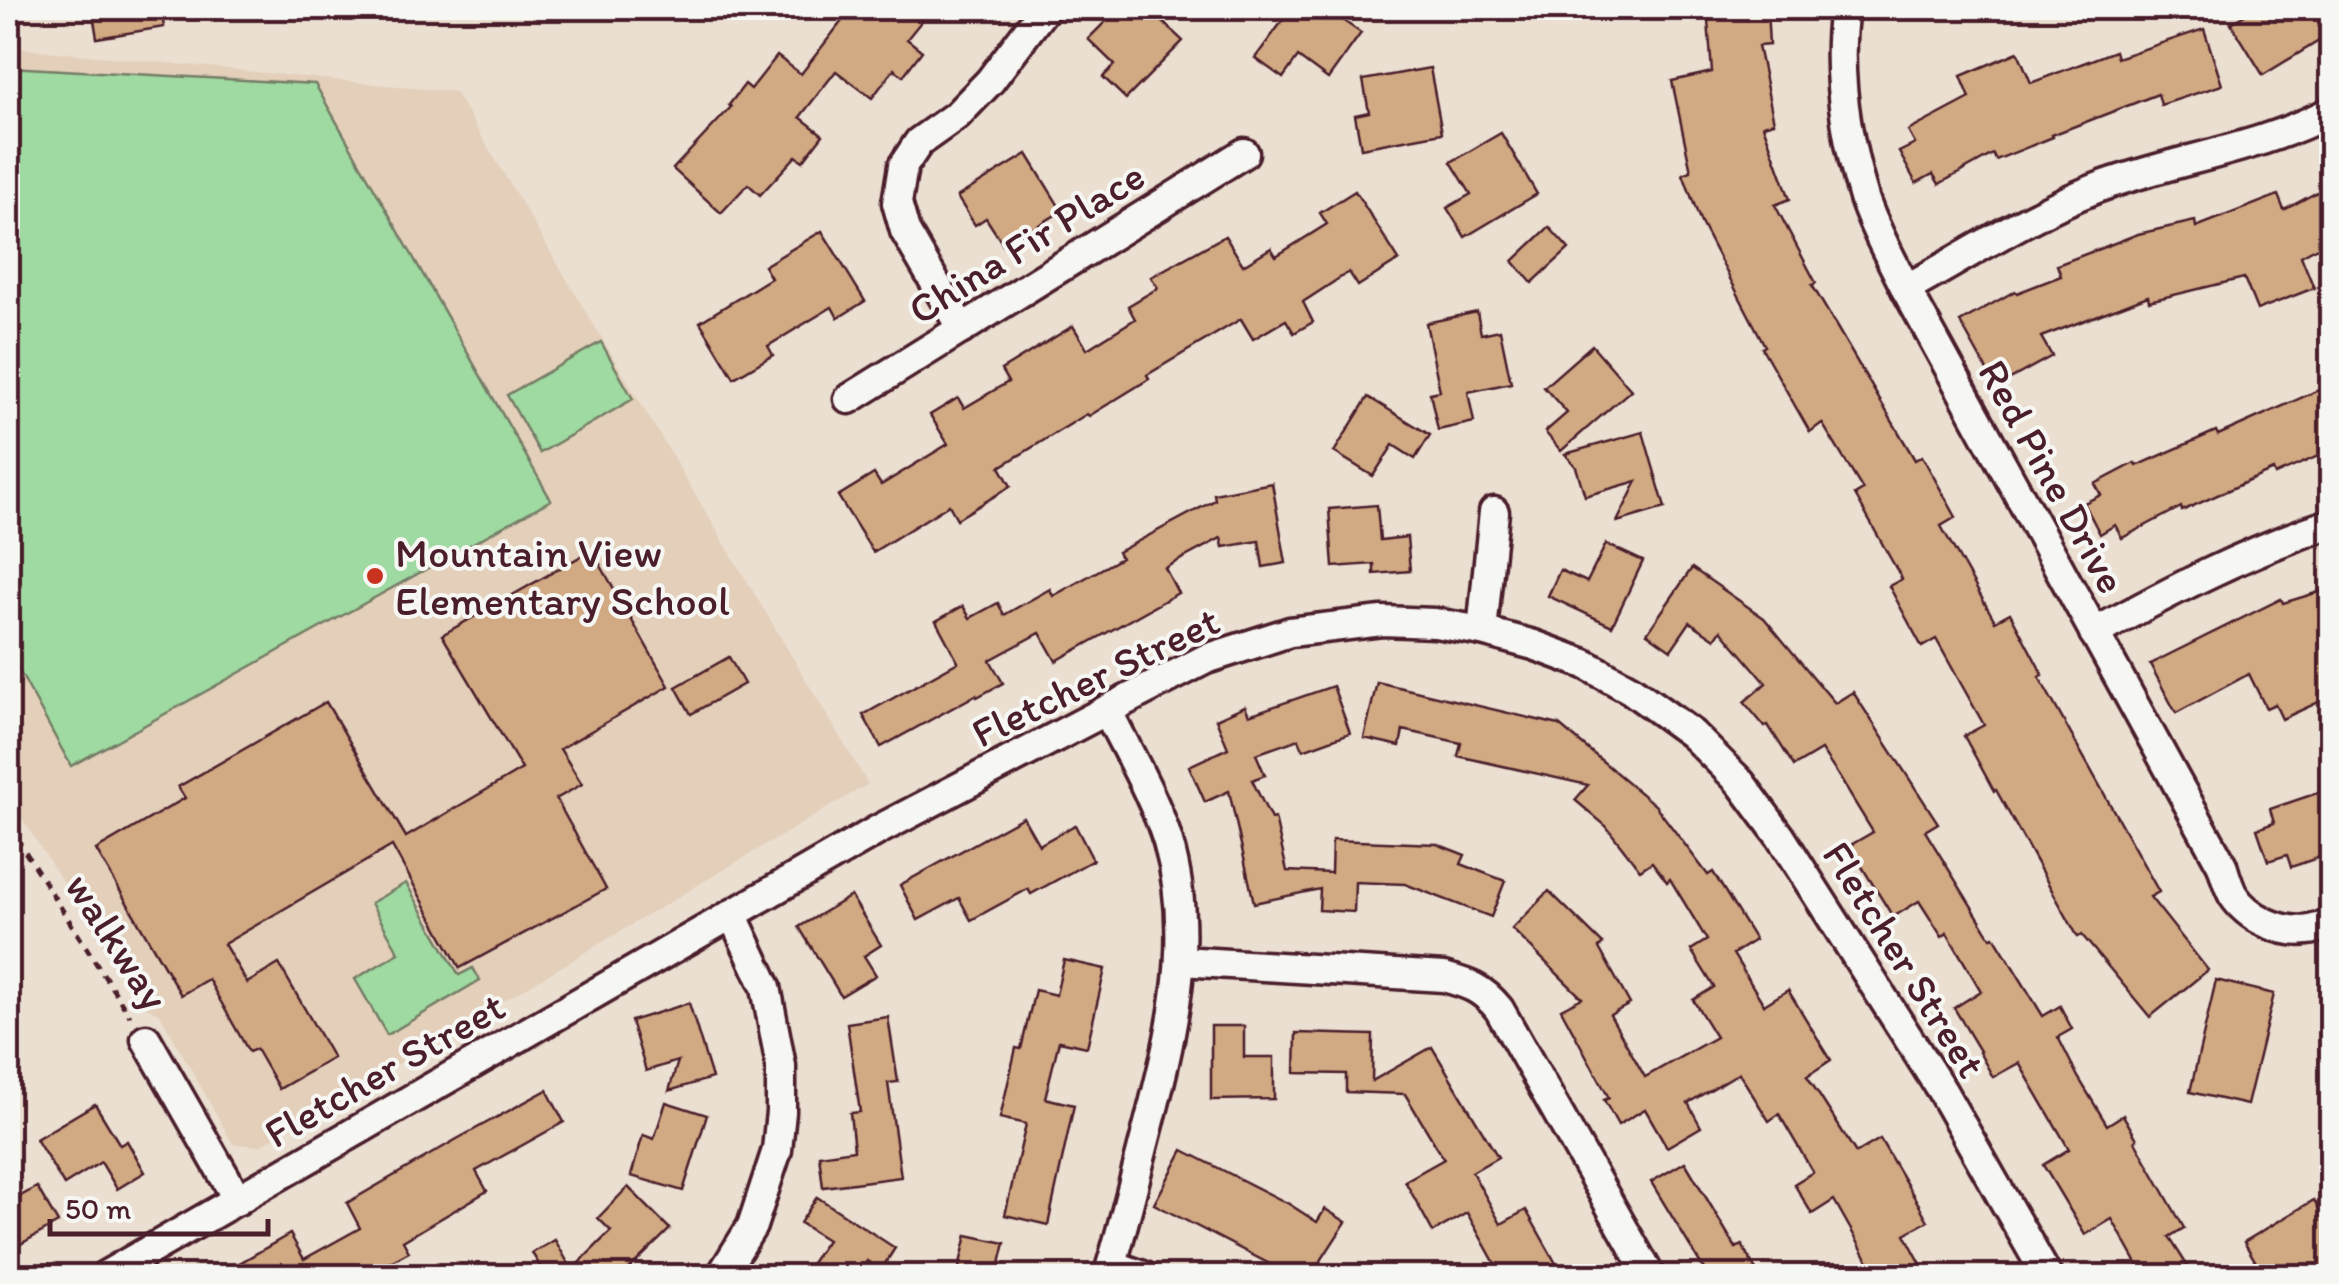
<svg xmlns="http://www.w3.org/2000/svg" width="2339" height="1284" viewBox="0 0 2339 1284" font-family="Itim,sans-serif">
<rect width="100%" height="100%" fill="#ebdfd1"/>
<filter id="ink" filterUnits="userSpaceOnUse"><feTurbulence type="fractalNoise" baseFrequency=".01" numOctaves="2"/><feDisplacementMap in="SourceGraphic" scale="20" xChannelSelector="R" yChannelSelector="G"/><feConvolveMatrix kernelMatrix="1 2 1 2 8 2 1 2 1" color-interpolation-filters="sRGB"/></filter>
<g filter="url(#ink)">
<path fill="#e3cfba" d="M8 47 455 92 868 784 260 1146 233 1144 160 1014 142 1005 8 797Z"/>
<g fill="#9edaa1" stroke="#747c66" stroke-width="2.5">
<path d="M8 67 315 84 551 500 71 766 8 650Z"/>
<path d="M601 342 633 399 540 453 507 395Z"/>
<path d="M406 883 459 975 473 968 480 980 387 1035 355 979 399 953 371 903Z"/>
</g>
<g fill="#d1a983" stroke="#4a1f2b" stroke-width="2.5">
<path d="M92 8H161L164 27 97 38Z"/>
<path d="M852 8H932L907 39 922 51 903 76 894 69 872 98 836 71 800 117 823 135 803 161 796 156 760 195 748 184 721 213 673 169 731 107 729 105 745 84 751 89 777 56 801 74Z"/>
<path d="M1119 8H1148L1183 41 1126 99 1103 77 1115 65 1088 39Z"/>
<path d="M1292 8H1325L1361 33 1328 79 1298 57 1283 78 1255 58Z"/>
<path d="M1707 8H1767L1769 45 1758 46 1774 122 1763 125 1790 199 1775 205 1816 283 1812 285 1915 460 1922 456 1956 517 1941 526 1995 621 2010 613 2043 675 2039 677 2159 892 2150 897 2208 970 2150 1017 2082 935 2078 937 1996 790 1994 791 1964 736 1984 725 1936 639 1922 647 1889 586 1902 579 1855 495 1863 490 1822 423 1810 432 1762 348 1765 346 1701 223 1683 174 1691 171 1672 81 1712 72Z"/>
<path d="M2257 8H2332V33L2263 75 2231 23Z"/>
<path d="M2204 29 2222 85 2161 105 2158 94 2052 135 2053 137 1996 160 1993 154 1939 184 1933 174 1916 183 1899 152 1915 144 1908 131 1970 98 1961 76 2018 52 2031 83 2115 51 2117 58Z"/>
<path d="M1430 68 1442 133 1361 148 1355 115 1369 112 1363 80Z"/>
<path d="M1501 133 1537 194 1465 237 1447 208 1471 194 1451 162Z"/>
<path d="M1027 154 1062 211 1004 246 986 218 975 225 957 197Z"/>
<path d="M2332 184V239L2301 256 2314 288 2257 310 2244 278 2149 301 2148 296 2041 337 2052 356 2010 379 2004 368 1990 376 1960 322 2015 291 2017 293 2061 276 2057 265 2138 234 2195 221 2196 227 2278 195 2284 210Z"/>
<path d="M1355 191 1399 260 1358 286 1349 272 1303 302 1313 322 1294 333 1286 320 1253 339 1241 319 1147 375 1149 379 1089 416 1087 414 1000 467 1011 486 957 519 949 505 873 552 838 496 874 474 881 485 948 444 930 415 958 398 964 408 1008 382 1001 370 1073 326 1087 349 1135 319 1128 306 1158 288 1151 277 1225 236 1243 265 1271 248 1276 256 1327 224 1320 213Z"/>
<path d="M1549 227 1569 249 1532 283 1513 261Z"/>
<path d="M822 231 865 301 838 318 832 307 768 346 773 355 734 378 700 322 771 278 764 266Z"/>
<path d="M1477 312 1481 334 1500 330 1511 383 1468 392 1474 422 1438 430 1430 393 1440 391 1426 323Z"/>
<path d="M1592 345 1631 390 1561 451 1545 432 1567 413 1544 387Z"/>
<path d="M2332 384V450L2275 475 2273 470 2182 511 2181 507 2122 538 2115 525 2100 534 2084 503 2101 495 2095 484 2135 463 2137 466 2216 431 2218 435Z"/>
<path d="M1368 397 1430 435 1415 459 1393 445 1373 476 1334 452Z"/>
<path d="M1643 432 1665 508 1617 522 1637 481 1585 496 1576 467 1565 454Z"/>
<path d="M1272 483 1286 563 1263 567 1259 541 1223 547 1221 538 1165 568 1178 593 1056 661 1040 633 990 660 1003 683 977 697 976 695 881 747 863 715 958 662 936 621 963 606 970 618 998 603 1004 615 1050 589 1053 596 1121 558 1118 552 1215 500 1214 494Z"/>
<path d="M1377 505 1380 540 1407 537 1410 571 1374 574V564L1333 567 1329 509Z"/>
<path d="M1606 544 1643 561 1612 626 1548 596 1560 570 1587 582Z"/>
<path d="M592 550 669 686 560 749 582 784 556 799 606 889 460 968 392 846 224 944 247 983 279 964 333 1058 279 1089 256 1049 249 1052 208 979 181 995 96 850 185 798 178 787 326 702 406 837 522 769 442 635Z"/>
<path d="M1692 568 1764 618 1835 703 1853 692 1938 823 1925 831 1991 938 1994 936 2043 1016 2060 1006 2072 1029 2058 1037 2078 1077 2107 1125 2123 1115 2137 1139 2135 1141 2184 1228 2169 1237 2194 1276H2144L2112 1219 2085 1235 2043 1165 2069 1149 2019 1063 1993 1077 1979 1052 1980 1051 1954 1008 1981 991 1947 933 1942 937 1919 901 1893 917 1849 846 1873 832 1838 775 1821 750 1794 766 1768 725 1765 727 1744 702 1766 683 1721 630 1715 639 1690 622 1671 650 1647 633Z"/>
<path d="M2332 588V696L2282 719 2275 704 2266 708 2249 674 2176 713 2150 664 2281 599 2283 603Z"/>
<path d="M729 657 744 684 691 714 676 687Z"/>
<path d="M1377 682 1559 725 1655 805 1708 875 1713 872 1755 940 1733 954 1764 1005 1788 990 1831 1060 1807 1076 1856 1153 1880 1139 1919 1205 1928 1221 1905 1234 1921 1264 1898 1276H1877L1834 1200 1812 1214 1794 1184 1813 1172 1779 1114 1769 1121 1739 1073 1688 1103 1701 1127 1667 1147 1645 1109 1618 1125 1604 1100 1609 1098 1561 1009 1582 998 1512 929 1549 891 1603 944 1599 948 1630 1004 1610 1015 1645 1077 1716 1037 1693 1000 1714 987 1691 950 1707 940 1670 879 1667 882 1652 862 1640 870 1606 826 1575 800 1588 785 1458 756 1461 743 1403 730 1400 746 1364 738Z"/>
<path d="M1333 686 1350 733 1303 750 1299 739 1256 754 1265 775 1252 780 1271 819 1275 818 1287 871 1331 873 1332 840 1437 844 1465 855 1461 864 1505 881 1491 917 1405 884 1355 882 1354 912 1319 910 1320 889 1254 903 1229 791 1205 802 1189 766 1228 748 1216 719 1245 706 1249 715Z"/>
<path d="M2332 788V853L2291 867 2287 855 2268 861 2257 829 2274 823 2270 809Z"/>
<path d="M1023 817 1039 845 1075 825 1093 860 1031 894 1028 889 971 920 959 898 918 920 900 885Z"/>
<path d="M851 896 881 945 864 956 876 975 841 996 799 927Z"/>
<path d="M1064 960 1105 969 1087 1047 1059 1041 1045 1098 1074 1105 1048 1225 1005 1215 1026 1124 1000 1118 1016 1048 1021 1049 1035 990 1056 995Z"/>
<path d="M2216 980 2274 994 2247 1105 2190 1092Z"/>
<path d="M689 1003 712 1078 669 1091 678 1061 646 1071 631 1021Z"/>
<path d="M888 1017 898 1082 888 1083 901 1177 823 1187 819 1155 854 1150 850 1113 860 1112 847 1023Z"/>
<path d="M1211 1026H1244V1057H1274V1099L1211 1100Z"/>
<path d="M1296 1033 1373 1035 1372 1081 1432 1047 1498 1157 1472 1172 1501 1224 1526 1210 1563 1276H1502L1467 1213 1433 1232 1405 1181 1444 1159 1405 1094 1346 1092V1074L1295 1073Z"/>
<path d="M547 1090 564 1122 476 1171 487 1191 403 1241 409 1252 364 1276H217L290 1234 304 1259 360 1228 347 1203 457 1139Z"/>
<path d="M666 1102 707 1115 683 1191 631 1176 643 1135 654 1139Z"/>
<path d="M95 1104 120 1145 127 1141 145 1172 117 1189 101 1162 64 1185 36 1139Z"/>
<path d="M1183 1150 1289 1204 1317 1222 1325 1209 1346 1222 1311 1276H1293L1154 1204Z"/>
<path d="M1685 1162 1736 1248 1742 1245 1759 1276H1708L1651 1182Z"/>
<path d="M37 1187 58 1223 8 1251V1203Z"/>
<path d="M628 1187 670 1229 622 1276H546L532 1253 555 1240 572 1270 611 1231 598 1218Z"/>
<path d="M817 1197 895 1248 881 1270 867 1261 857 1276H825L809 1266 827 1240 800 1223Z"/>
<path d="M2314 1200 2332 1230V1276H2264L2244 1242Z"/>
<path d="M967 1235 1005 1243 997 1276H957Z"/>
</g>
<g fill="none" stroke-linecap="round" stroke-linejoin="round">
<g stroke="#4a1f2b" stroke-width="35">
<g id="street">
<path d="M1844 8C1835 70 1846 138 1864 198 1874 229 1892 260 1906 289L2222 865C2225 875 2228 886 2233 895 2248 918 2281 934 2309 930 2316 929 2324 926 2332 924"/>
<path d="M1906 289C1968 255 2030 214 2097 188 2174 159 2258 150 2332 111"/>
<path d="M962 329 905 231 897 203 903 166 919 142 957 115 990 81 1045 8"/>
<path d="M849 399 1244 153"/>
<path d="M1482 631 1494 512"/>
<path d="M2094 633C2173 590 2245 552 2332 523"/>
<path d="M1107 710C1128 753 1154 796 1168 842 1198 945 1168 1050 1142 1151 1131 1193 1121 1235 1108 1276"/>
<path d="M1181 961 1444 977C1469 984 1482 988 1499 1009L1650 1276"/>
<path d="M146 1039 238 1200"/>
<path d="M1112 1265 1143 1276"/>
<path d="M105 1276 878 830 1107 710 1206 659 1290 632 1382 621 1435 623 1482 631 1534 645 1585 664 1630 689 1692 734 1740 782 1780 836 1942 1091 2047 1276"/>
<path d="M721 1276 752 1226 777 1150 781 1112V1066L766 987 732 914"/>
</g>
</g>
<path stroke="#4a1f2b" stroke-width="5" stroke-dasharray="8 8" stroke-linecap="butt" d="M8 825 130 1016"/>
<use href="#street" stroke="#f6f6f2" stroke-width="28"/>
</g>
</g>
<circle fill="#c8321e" stroke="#f6f6f2" stroke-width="4" cx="375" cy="576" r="10"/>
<g text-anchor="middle" stroke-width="8" stroke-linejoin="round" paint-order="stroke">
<g font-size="42" fill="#4a1f2b" stroke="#f6f6f2">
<text transform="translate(1026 242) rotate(-32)" y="15">China Fir Place</text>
<text transform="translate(2053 476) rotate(61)" y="15">Red Pine Drive</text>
<text transform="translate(1095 676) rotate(-26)" y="15">Fletcher Street</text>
<text transform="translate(118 941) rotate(57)" y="15">walkway</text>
<text transform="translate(1905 959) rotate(58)" y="15">Fletcher Street</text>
<text transform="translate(384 1069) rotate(-30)" y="15">Fletcher Street</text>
</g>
<g font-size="42" fill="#4a1f2b" stroke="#f6f6f2" text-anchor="start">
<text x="395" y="567">Mountain View<tspan x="395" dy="48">Elementary School</tspan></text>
</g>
</g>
<rect width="2339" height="1284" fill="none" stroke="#f6f6f2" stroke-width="40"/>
<rect x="20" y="20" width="2299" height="1244" fill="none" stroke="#4a1f2b" stroke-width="4" filter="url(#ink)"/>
<path d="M50 1219v15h218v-15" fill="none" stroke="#4a1f2b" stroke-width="5"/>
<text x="65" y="1219" font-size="30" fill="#4a1f2b" stroke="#f6f6f2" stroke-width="8" paint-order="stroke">50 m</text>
</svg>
